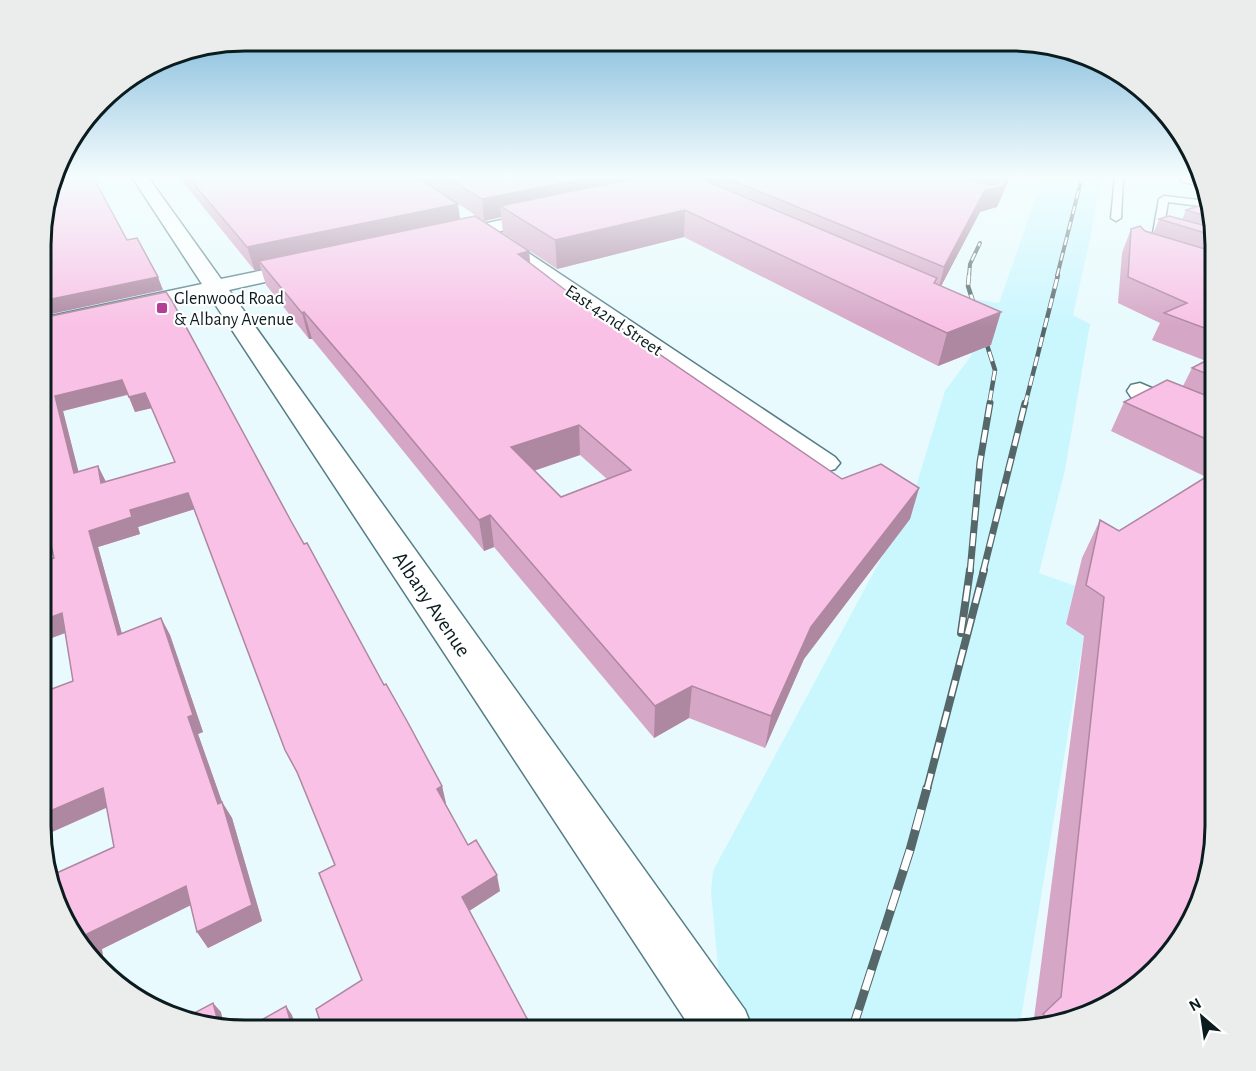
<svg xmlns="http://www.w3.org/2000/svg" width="1256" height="1071" viewBox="0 0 1256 1071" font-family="'Alegreya Sans',sans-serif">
<rect width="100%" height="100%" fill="#e8fafd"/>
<path fill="#caf6fe" d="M1043 177H1101L1091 235 1073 315 1090 324 1065 470 1039 573 1075 586 1066 624 1084 636 1019 1030H724L711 892 713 871 911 503 945 391 971 356 975 337 946 295 999 303Z"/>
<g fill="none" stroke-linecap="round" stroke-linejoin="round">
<g stroke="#557e86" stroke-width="3">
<g id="lane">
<path d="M1115 177H1123L1121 218 1116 221 1111 218Z"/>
<path d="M1164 196 1207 201 1208 207 1168 202 1163 231 1172 236 1167 239 1153 233 1159 199Z"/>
</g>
</g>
<g stroke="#557e86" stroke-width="3">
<g id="street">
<path d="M132 177H148L221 279 307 261 314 263 317 267 314 271 229 290 745 1010 753 1030H692L209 295 42 332V318L202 284Z"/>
<path d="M1180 177H1200L1203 187 1181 181Z"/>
<path d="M545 211 551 212 554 216 551 220 497 232 835 457 840 463 835 469 825 472 815 469 485 240 484 235 448 243 441 241 439 237 441 233 448 231Z"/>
<path d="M1140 383 1215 415V433L1131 397 1127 391 1131 385Z"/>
</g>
</g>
<use href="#lane" fill="#fff" fill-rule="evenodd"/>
<use href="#street" fill="#fff" fill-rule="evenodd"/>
<g stroke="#56676a" stroke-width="4">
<g id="rail-far4">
<path d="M969 276 970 264 980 243"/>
<path d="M1057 276 1082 177"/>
</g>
</g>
<g stroke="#56676a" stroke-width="4.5">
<g id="rail-far3">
<path d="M969 275 968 286 995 370 989 405"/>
<path d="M1025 405 1058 275"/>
</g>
</g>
<g stroke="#56676a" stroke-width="7">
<g id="rail-far2">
<path d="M970 572 980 462 990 403"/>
<path d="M983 572 1025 403"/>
</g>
</g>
<g stroke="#56676a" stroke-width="8">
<g id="rail-far1">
<path d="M961 633 970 570"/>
<path d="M927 789 984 570"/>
</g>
</g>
<g stroke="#56676a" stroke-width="9">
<path id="rail" d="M852 1030 910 850 927 788"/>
</g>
<use href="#rail-far4" stroke="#fff" stroke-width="2" stroke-dasharray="8" stroke-linecap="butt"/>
<use href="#rail-far3" stroke="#fff" stroke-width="3" stroke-dasharray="10" stroke-linecap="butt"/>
<use href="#rail-far2" stroke="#fff" stroke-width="4.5" stroke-dasharray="13" stroke-linecap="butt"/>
<use href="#rail-far1" stroke="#fff" stroke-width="5" stroke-dasharray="16" stroke-linecap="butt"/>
<use href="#rail" stroke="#fff" stroke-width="7" stroke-dasharray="21" stroke-linecap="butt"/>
</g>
<g fill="#d6a6c6" fill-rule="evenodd">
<path d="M179 177H417L460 219 529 251 530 263 564 289 842 479 919 488 910 519 804 659 765 748 689 718 654 738 494 547 484 551 366 405 312 339H309L266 285 261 269 255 271ZM580 455 607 479 561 497 534 471Z"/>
<path d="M418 177H700H697L704 179V177H1010L997 207 980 212 941 286 991 345 938 366 684 237 557 269 503 233 501 217 484 221Z"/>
<path d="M1208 203 1215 231V826L1090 1015 1032 1028 1033 1026 1084 636 1066 624 1082 558 1100 520 1119 531 1206 477 1111 431 1124 402 1183 386 1192 368 1206 361 1152 340 1160 323 1118 303 1122 253 1131 229 1153 234 1159 219 1182 220 1186 210Z"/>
<path d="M42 318 291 521 442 786 445 803 468 845 500 891 362 980 335 865 302 783 285 750 194 509 138 527 140 534 98 547 122 634 161 618 170 635 203 732 198 734 222 802 232 818 262 921 208 948 197 932 191 905 102 949 56 905 114 847 107 808 73 681 65 633 41 642 42 562 54 558ZM128 395 135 412 152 408 175 462 106 482 98 466 78 472 63 411Z"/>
</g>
<g fill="#ae87a1">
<path d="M593 177H668L500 206 501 217 484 221 482 199Z"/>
<path d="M1007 177H1010L997 207 980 212 938 292 944 267 985 190 1003 186Z"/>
<path d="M458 204 461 226 259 261 261 269 255 271 247 247Z"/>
<path d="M685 210 684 237 557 269 555 240Z"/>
<path d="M529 251 531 275 518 254Z"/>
<path d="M158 277 163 290 42 316V301Z"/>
<path d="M304 312 312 339H309L302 313Z"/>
<path d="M1001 312 991 345 938 366 947 333Z"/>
<path d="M122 380 129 394 63 411 83 489 74 473 55 396Z"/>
<path d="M145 393 152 408 135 412 129 397Z"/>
<path d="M579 425 580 455 515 477 511 447Z"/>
<path d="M98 466 106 482 101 483Z"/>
<path d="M919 488 910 519 804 659 765 748 771 716 811 627Z"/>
<path d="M188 493 195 509 138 527 140 534 98 547 127 652 118 635 89 531 130 510Z"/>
<path d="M42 500 50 514 42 516Z"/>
<path d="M490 515 494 547 484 551 479 520Z"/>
<path d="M62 613 73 630 41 642V621Z"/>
<path d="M161 618 170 635 203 732 198 734 227 816 222 802 232 818 262 921 208 948 197 932 218 804 188 717Z"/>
<path d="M692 686 689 718 654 738 655 706Z"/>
<path d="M442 786 446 803 442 805 437 789Z"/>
<path d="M103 788 115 804 41 837V815Z"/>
<path d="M497 875 500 891 466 913 462 897Z"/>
<path d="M186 886 197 902 102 949 106 974 100 970 91 956 87 934Z"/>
<path d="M213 1003 221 1012 224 1026 219 1025Z"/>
<path d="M286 1006 292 1015 297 1030H293Z"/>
<path d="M531 1026 532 1030H524Z"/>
</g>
<g fill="#f9c1e6" stroke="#ae87a1" stroke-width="1.5" fill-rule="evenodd">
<path d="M56 177H93L127 240 137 238 158 277 42 301V218Z"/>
<path d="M188 177H417L458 204 247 247Z"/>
<path d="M446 177H593L482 199Z"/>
<path d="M641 177H697L937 278 934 283 1001 312 947 333 685 210 555 240 500 206Z"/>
<path d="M724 177H963L987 184 995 185 1004 179 1003 177H1007L1003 186 985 190 944 267Z"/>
<path d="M1208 203 1211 218 1186 210Z"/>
<path d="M475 216 529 251 518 254 564 289 842 479 881 464 919 488 811 627 771 716 692 686 655 706 490 515 479 520 360 377 304 312 302 313 259 261ZM579 425 631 470 561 497 511 447Z"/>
<path d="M1169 216 1214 228 1215 236 1159 219Z"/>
<path d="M1140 226 1145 231 1215 252V332L1164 313 1187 303 1128 277 1131 229Z"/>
<path d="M166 292 172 301 291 521 304 544 307 543 384 685 386 684 407 721 442 786 437 789 468 845 476 840 497 875 462 897 531 1026 524 1030H323L316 1009 362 980 319 873 335 865 297 772 285 750 188 493 130 510 132 517 89 531 118 635 161 618 193 715 188 717 218 804 222 802 252 905 197 932 186 886 87 934 91 956 56 905 50 876 114 847 103 788 41 815V693L73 681 62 613 41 621 42 562 54 558 42 503V318ZM122 380 129 397 145 393 175 462 101 483 98 466 74 473 55 396Z"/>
<path d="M1215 356V377L1192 368Z"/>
<path d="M1167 380 1215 399V443L1124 402Z"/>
<path d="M1214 472 1215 473V826L1200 905 1155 971 1090 1015 1052 1023 1043 1014 1061 997 1104 597 1086 585 1100 520 1119 531Z"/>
<path d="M213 1003 219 1025 185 1018Z"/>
<path d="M286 1006 293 1030H244Z"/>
</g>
<linearGradient id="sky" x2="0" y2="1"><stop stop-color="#71b1d6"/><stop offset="0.54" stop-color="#f5fdfe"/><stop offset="1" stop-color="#f5fdfe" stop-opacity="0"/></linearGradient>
<rect width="1256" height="327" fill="url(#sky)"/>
<rect fill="#b43e96" stroke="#fff" stroke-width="2" x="156" y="302" width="12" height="12" rx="3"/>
<g text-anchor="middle" stroke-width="4.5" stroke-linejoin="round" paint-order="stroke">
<g font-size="18" fill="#0b1c1f" stroke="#fff" text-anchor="start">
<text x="174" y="304">Glenwood Road<tspan x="174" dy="21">&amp; Albany Avenue</tspan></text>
</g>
<g font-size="18" fill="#0b1c1f" stroke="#fff">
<text transform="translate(614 320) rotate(34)" y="6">East 42nd Street</text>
</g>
<g font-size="21" fill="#0b1c1f" stroke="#fff">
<text transform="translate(432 604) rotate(56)" y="7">Albany Avenue</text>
</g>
</g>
<path d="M0 0H1256V1071H0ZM245 51H1011A194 194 0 0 1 1205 245V826A194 194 0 0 1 1011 1020H245A194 194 0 0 1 51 826V245A194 194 0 0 1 245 51Z" fill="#ebeded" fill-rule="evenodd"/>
<path fill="none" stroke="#0b1c1f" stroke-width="3" d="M245 51H1011A194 194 0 0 1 1205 245V826A194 194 0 0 1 1011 1020H245A194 194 0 0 1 51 826V245A194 194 0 0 1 245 51Z"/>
<g transform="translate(1202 1017) rotate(331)" stroke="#ffffff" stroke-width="4.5" paint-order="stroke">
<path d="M0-4.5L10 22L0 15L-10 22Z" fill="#0b1c1f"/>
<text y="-9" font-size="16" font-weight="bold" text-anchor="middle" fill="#0b1c1f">N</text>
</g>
</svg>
